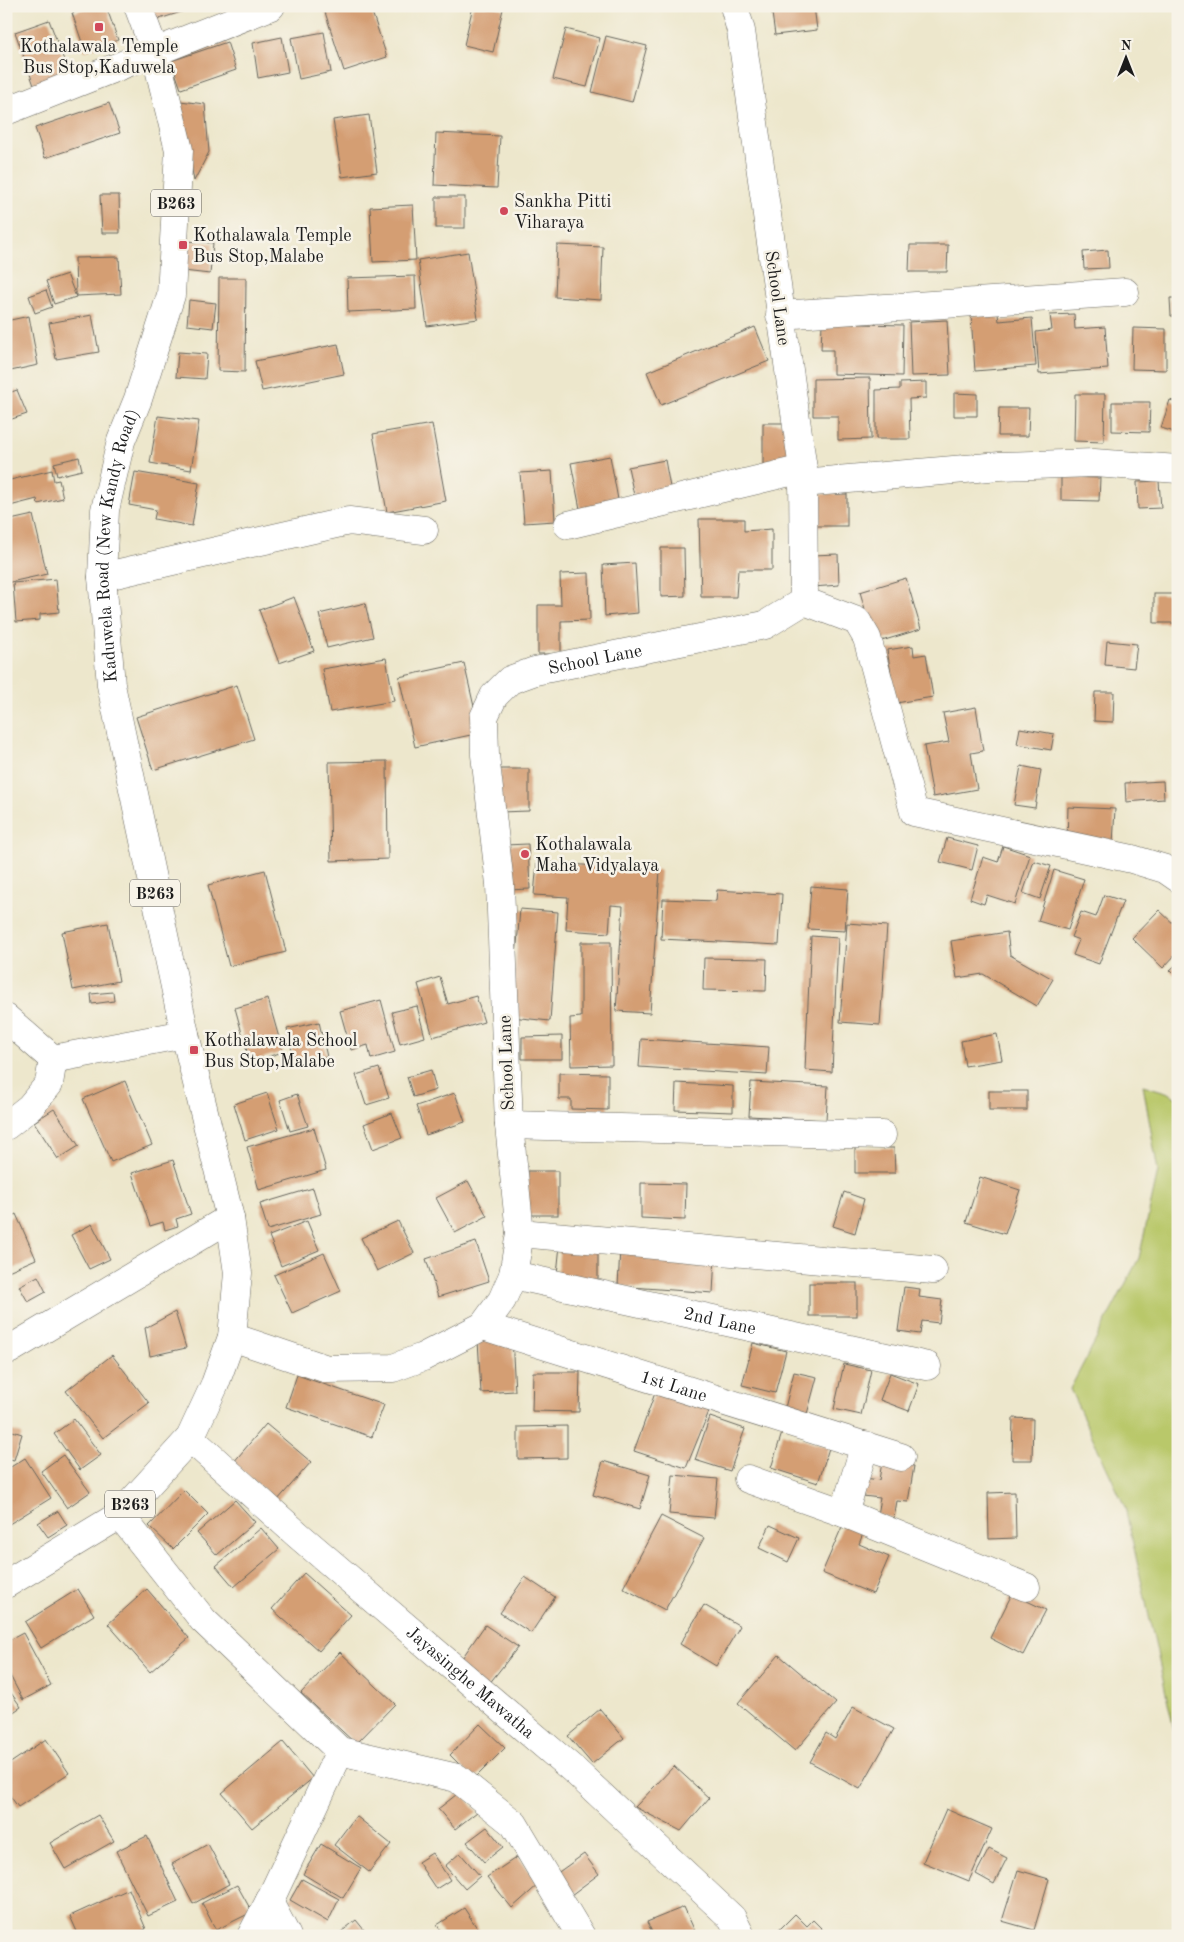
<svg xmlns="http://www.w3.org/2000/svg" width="1184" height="1942" viewBox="0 0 1184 1942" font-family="'Old Standard TT',serif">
<rect width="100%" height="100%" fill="#f7f3e8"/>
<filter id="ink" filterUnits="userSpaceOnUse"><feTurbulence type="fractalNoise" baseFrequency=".02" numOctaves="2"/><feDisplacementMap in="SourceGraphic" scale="10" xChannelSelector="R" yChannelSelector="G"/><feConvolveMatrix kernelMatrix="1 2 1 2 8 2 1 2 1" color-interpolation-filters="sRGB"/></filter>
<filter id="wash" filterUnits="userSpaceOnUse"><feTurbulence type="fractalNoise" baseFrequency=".0096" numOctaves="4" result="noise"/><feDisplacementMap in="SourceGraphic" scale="20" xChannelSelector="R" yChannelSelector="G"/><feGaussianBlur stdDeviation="1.12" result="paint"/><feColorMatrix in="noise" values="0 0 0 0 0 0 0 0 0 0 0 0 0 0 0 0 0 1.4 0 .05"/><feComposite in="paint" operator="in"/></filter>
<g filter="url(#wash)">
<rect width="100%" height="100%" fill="#ede7cc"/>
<path fill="#b9c86b" stroke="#6a7244" d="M1143 1085 1169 1093 1178 1099V1748L1125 1507 1070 1389 1139 1258 1158 1171Z"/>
<g id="blocks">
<g fill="#d49e73">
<path d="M91 6H106L118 40 85 51 72 13Z"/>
<path d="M141 6H182L184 11 147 23Z"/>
<path d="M323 6H370L387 57 344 71Z"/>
<path d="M473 6H492L503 9 493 52 464 45Z"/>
<path d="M771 6H814L817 30 775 35Z"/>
<path d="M49 20 71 79 36 91 15 32Z"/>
<path d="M566 29 600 38 587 87 553 79Z"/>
<path d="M324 32 331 72 299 79 291 38Z"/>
<path d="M606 36 647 46 632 102 592 92Z"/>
<path d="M282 37 288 72 258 78 253 43Z"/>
<path d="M227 42 236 70 181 89 171 61Z"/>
<path d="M180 101 205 104 209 152 194 181Z"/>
<path d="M109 103 120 133 45 158 35 128Z"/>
<path d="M369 115 377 172 342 177 333 120Z"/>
<path d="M436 133 500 136 497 188 434 185Z"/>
<path d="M100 195H119L120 233H102Z"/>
<rect x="436" y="197" width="29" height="31"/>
<path d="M413 205 416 260 373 262 370 207Z"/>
<path d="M186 241 213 243 210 274 183 271Z"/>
<path d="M557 245 603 247 601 300 555 297Z"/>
<path d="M910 245H948L947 272H909Z"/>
<path d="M1108 250 1109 268 1084 269 1083 252Z"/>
<path d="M468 252 478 319 427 326 418 260Z"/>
<path d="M119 257 121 294 76 296 75 258Z"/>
<path d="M67 274 76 297 54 304 46 281Z"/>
<path d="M415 276 416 309 348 312 347 278Z"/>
<path d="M219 278H246L245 372 218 371Z"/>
<path d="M46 290 52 307 35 313 29 296Z"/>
<path d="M1170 298H1178V316H1171Z"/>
<path d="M189 300 216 303 213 328 187 325Z"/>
<path d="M998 314 999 321 1032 318 1036 366 975 371 971 316Z"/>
<path d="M1074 314 1075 329 1105 327 1108 369 1039 374 1036 332 1052 330 1050 315Z"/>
<path d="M92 315 99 352 56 359 49 323Z"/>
<path d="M29 316 38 365 6 372V321Z"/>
<path d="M947 320 950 375 911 376 909 322Z"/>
<path d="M822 323 903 325 902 376 833 374V350H821Z"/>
<path d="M755 327 769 361 661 405 647 372Z"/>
<path d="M1133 328 1166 329V370L1132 369Z"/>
<path d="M338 344 344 374 262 391 255 361Z"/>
<path d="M178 352 207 354 205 379 176 377Z"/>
<path d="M870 378 871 439 838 440V416H813V379Z"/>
<path d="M926 382V398L909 399 910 439H876V390L900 389V383Z"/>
<path d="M17 390 27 414 6 421V394Z"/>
<path d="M954 393 977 394V416H954Z"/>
<path d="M1075 394H1105L1104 442 1074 441Z"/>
<path d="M1170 400 1178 403V433L1161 428Z"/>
<path d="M1112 402H1150L1149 432 1112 431Z"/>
<path d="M999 408H1029L1028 436H998Z"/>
<path d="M158 416 199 421 191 470 150 463Z"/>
<rect x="763" y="423" width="30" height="42"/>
<path d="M432 424 446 501 387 512 373 434Z"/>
<path d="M610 456 619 505 582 519 571 463Z"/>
<path d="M79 457 82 470 57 476 54 463Z"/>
<path d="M665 460 672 498 636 505 628 467Z"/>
<path d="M52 470 54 481 59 480 63 498 38 504 37 499 6 507V481Z"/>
<path d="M552 471 555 521 524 523 520 473Z"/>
<path d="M135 472 199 483 192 526 154 519 156 510 129 505Z"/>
<path d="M1061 477 1100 478 1099 501 1061 500Z"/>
<path d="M1159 481 1161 508 1138 509 1137 482Z"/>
<rect x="814" y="494" width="33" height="32"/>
<path d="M33 515 47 574 6 583V521Z"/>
<path d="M699 519H744V531L772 529V570H738L736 597H701Z"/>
<path d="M661 548H684L685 596 661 597Z"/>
<path d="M838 554 839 585 813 587 812 555Z"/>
<path d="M635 563 638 613 605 616 603 565Z"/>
<path d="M589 573 590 620 561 621V654H538V605H561L560 574Z"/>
<path d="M906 578 921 629 875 643 860 592Z"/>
<path d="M56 579 59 612 40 614V620L16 622 13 583Z"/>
<rect x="1154" y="594" width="24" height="29"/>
<path d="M294 597 314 651 279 663 259 610Z"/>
<path d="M365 603 373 637 327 648 319 614Z"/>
<path d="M1107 641 1137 644 1134 668 1105 665Z"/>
<path d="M913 646 914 656 926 654 933 697 896 703 887 650Z"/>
<path d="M386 658 394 701 330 712 322 669Z"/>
<path d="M464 663 480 733 415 747 399 677Z"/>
<path d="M237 685 254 739 153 770 136 717Z"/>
<path d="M1095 692H1114L1113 722 1094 721Z"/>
<path d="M976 707 983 751 971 753 977 789 933 797 924 746 949 742 943 713Z"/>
<path d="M1020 728 1054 734 1051 750 1017 744Z"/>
<path d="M387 761 388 859 331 861 329 762Z"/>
<path d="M1021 766 1041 770 1035 808 1014 805Z"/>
<path d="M500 769H529V811L500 812Z"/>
<path d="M1163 781 1164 799 1126 802 1125 783Z"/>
<path d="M1068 807 1115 809 1113 844 1067 842Z"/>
<path d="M947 838 978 846 972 870 940 862Z"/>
<path d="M528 844 530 889 507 890 505 845Z"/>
<path d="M1003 846 1030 855 1015 904 987 895 984 904 970 899 983 857 998 862Z"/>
<path d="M1034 861 1051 866 1040 899 1023 893Z"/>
<path d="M537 862 660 870 650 1013 616 1011 623 906 611 905 609 933 566 930 568 897 534 895Z"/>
<path d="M265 870 286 952 229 966 208 885Z"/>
<path d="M1054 870 1084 879 1068 930 1038 921Z"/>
<path d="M811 886 848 889 845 931 808 929Z"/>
<path d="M717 890 782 894 779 945 661 939 663 899 716 901Z"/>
<path d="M1104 895 1123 901 1099 964 1073 955 1079 940 1071 937 1081 912 1096 917Z"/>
<path d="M520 909 558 912 550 1021 511 1017Z"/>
<path d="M1159 910 1178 928V952L1163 968 1132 938Z"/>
<path d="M108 923 119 981 73 990 62 932Z"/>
<path d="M847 923 887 926 880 1025 840 1022Z"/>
<path d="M1007 932 1010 955 1053 979 1037 1006 983 974 957 978 951 941Z"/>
<path d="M811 936 838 938 832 1072 805 1070Z"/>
<path d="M581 942H611L612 1065 571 1066 570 1018 581 1017Z"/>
<path d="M704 958 767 959 766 991 703 990Z"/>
<path d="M1178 963V978L1170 970Z"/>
<path d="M440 977 448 1004 476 996 484 1022 433 1037 418 984Z"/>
<path d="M113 992 114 1001 92 1004 91 994Z"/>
<path d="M268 999 283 1052 250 1062 235 1008Z"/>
<path d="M381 1000 395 1052 371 1059 368 1045 351 1050 340 1011Z"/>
<path d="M417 1006 425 1037 400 1044 392 1012Z"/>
<path d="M319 1022 327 1057 295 1064 287 1029Z"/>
<path d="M997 1034 1002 1060 965 1066 961 1041Z"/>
<path d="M562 1036V1059H522V1037Z"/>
<path d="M641 1039 769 1047 767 1075 639 1067Z"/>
<path d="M379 1068 389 1098 366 1105 356 1075Z"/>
<path d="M431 1070 436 1090 413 1097 407 1077Z"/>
<path d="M559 1073 608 1074V1110L571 1109V1099H559Z"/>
<path d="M125 1081 152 1145 111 1162 83 1099Z"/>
<path d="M751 1082 828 1086 826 1120 749 1116Z"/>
<path d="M676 1083 733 1086V1112L675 1110Z"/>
<rect x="989" y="1091" width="38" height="19"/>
<path d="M267 1093 279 1129 245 1140 234 1104Z"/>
<path d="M455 1093 465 1122 426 1135 416 1106Z"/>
<path d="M297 1094 308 1126 290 1131 280 1100Z"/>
<path d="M54 1109 79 1146 58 1159 34 1122Z"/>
<path d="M392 1113 402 1138 373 1149 364 1124Z"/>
<path d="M314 1128 326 1170 259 1190 247 1147Z"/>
<path d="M855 1148H894L895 1173H855Z"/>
<path d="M173 1160 191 1214 176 1219 178 1226 165 1230 163 1222 150 1226 132 1173Z"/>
<rect x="528" y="1171" width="30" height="44"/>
<path d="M980 1177 1020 1190 1005 1234 966 1222Z"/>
<path d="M468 1181 487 1216 455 1233 436 1198Z"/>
<path d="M641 1183 686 1184 685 1220 641 1218Z"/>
<path d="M313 1188 321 1214 268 1230 260 1204Z"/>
<path d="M844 1192 864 1199 855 1233 833 1226Z"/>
<path d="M16 1214 36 1259 6 1272V1219Z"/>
<path d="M307 1221 319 1250 281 1266 269 1236Z"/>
<path d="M398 1221 414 1253 377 1271 361 1238Z"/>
<path d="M92 1224 110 1259 89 1269 71 1235Z"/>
<path d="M476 1242 489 1281 438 1297 426 1259Z"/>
<path d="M560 1245 598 1247V1285L556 1284Z"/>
<path d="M620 1249 715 1255 713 1293 618 1286Z"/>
<path d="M324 1253 341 1291 292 1313 274 1275Z"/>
<path d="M38 1276 46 1292 28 1302 19 1286Z"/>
<rect x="809" y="1283" width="48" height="33"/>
<path d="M904 1287 920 1289 919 1297 942 1300 939 1323 922 1321 920 1334 898 1331Z"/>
<path d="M175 1312 186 1348 150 1356 145 1328Z"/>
<path d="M512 1338 515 1391 481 1393 478 1340Z"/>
<path d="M753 1343 786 1351 775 1393 742 1385Z"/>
<path d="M112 1355 149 1403 103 1438 66 1391Z"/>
<path d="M844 1364 871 1370 861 1415 834 1409Z"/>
<path d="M533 1372H580L579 1412 532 1411Z"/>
<path d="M794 1372 817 1377 807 1414 785 1408Z"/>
<path d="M890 1373 919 1384 909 1411 880 1400Z"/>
<path d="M297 1375 384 1405 372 1437 286 1407Z"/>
<path d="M655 1393 710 1409 686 1468 634 1451Z"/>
<path d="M710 1417 745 1429 730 1471 695 1460Z"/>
<path d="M1013 1418 1033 1419 1032 1460H1012Z"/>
<path d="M74 1419 101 1455 80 1470 54 1434Z"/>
<path d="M266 1424 311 1462 277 1501 233 1463Z"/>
<path d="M567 1426V1458L518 1459V1427Z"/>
<path d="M6 1429 22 1434 14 1460 6 1458Z"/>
<path d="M782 1433 829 1448 818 1483 771 1468Z"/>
<path d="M63 1455 90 1492 67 1508 41 1471Z"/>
<path d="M25 1458 51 1498 6 1526V1470Z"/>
<path d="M603 1461 650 1475 640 1509 593 1495Z"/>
<path d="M882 1462 914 1466 908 1502 897 1501 894 1518 877 1515 880 1498 863 1496 865 1478 879 1480Z"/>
<path d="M673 1475 718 1479 714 1518 669 1514Z"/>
<path d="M184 1490 208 1514 173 1549 149 1526Z"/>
<path d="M1015 1492 1016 1538 989 1539 988 1493Z"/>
<path d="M235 1500 255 1522 217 1555 197 1533Z"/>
<path d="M58 1511 67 1525 48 1537 38 1523Z"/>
<path d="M661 1516 704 1538 665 1610 623 1588Z"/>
<path d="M844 1522 864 1531 859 1544 889 1557 873 1594 822 1573Z"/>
<path d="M770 1525 799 1538 788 1562 759 1548Z"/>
<path d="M261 1528 279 1549 234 1587 216 1566Z"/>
<path d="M304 1573 351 1615 319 1651 272 1609Z"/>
<path d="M525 1577 555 1597 531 1633 500 1613Z"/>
<path d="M78 1589 94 1615 41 1648 25 1622Z"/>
<path d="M147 1589 189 1638 150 1672 108 1624Z"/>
<path d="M1012 1594 1046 1610 1023 1655 990 1638Z"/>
<path d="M704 1605 740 1626 716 1666 680 1644Z"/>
<path d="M485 1625 518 1647 485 1689 458 1664Z"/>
<path d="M23 1633 51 1685 23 1700 6 1668V1642Z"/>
<path d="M340 1652 395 1704 356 1744 301 1693Z"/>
<path d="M779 1655 836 1703 795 1751 738 1703Z"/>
<path d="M6 1686 21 1707 6 1717Z"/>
<path d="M853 1707 894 1729 860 1789 810 1762 826 1733 835 1739Z"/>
<path d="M600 1709 624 1738 592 1764 568 1736Z"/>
<path d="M480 1724 505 1748 474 1779 450 1755Z"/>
<path d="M46 1739 69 1773 18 1807 6 1790V1766Z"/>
<path d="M283 1742 313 1778 252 1828 222 1793Z"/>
<path d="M674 1766 709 1798 681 1831 635 1807Z"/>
<path d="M461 1791 477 1812 455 1829 438 1809Z"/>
<path d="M946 1809 992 1829 969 1881 923 1862Z"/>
<path d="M98 1815 114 1841 65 1869 50 1843Z"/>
<path d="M356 1816 391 1844 369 1872 334 1845Z"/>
<path d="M487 1827 503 1847 484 1862 467 1842Z"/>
<path d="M147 1836 178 1902 148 1916 116 1851Z"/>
<path d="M208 1844 229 1884 193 1904 172 1864Z"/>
<path d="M321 1844 361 1868 343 1898 303 1874Z"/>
<path d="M989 1849 1007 1858 994 1884 976 1874Z"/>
<path d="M432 1853 450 1880 436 1889 418 1862Z"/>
<path d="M460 1853 480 1876 465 1889 445 1866Z"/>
<path d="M584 1854 599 1874 571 1895 556 1874Z"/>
<path d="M517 1857 539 1884 512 1908 487 1877Z"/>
<path d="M1018 1870 1049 1879 1034 1930 1002 1921Z"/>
<path d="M302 1879 339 1899 328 1922 290 1900Z"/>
<path d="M237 1885 252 1912 216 1930 202 1903Z"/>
<path d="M129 1889 146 1929 130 1936H79L70 1916Z"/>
<path d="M684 1907 697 1936H654L647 1922Z"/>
<path d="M464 1908 481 1934 444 1936 437 1925Z"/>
<path d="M795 1914 807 1926 813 1920 829 1936H773Z"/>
<path d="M356 1920 369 1936H336Z"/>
</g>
</g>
</g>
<g filter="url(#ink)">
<use href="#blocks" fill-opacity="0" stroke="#65635a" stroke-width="1"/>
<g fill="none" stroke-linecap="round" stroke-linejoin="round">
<g stroke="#65635a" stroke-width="29">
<g id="minor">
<path d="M6 111 271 6"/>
<path d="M780 315 1125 292"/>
<path d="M802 483 1000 466 1094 463 1178 469"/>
<path d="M568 525 803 469"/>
<path d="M102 577 349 521 424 530"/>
<path d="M804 601 857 621 867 638 914 812 1132 859 1165 869 1178 878"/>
<path d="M6 1018 53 1059 185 1034"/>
<path d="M509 1125 882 1135"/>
<path d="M6 1126 30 1107 49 1084 53 1059"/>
<path d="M520 1233 933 1270"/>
<path id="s1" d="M513 1275 927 1366"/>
<path id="s2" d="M483 1326 901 1457"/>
<path id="s3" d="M232 1337 327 1369 393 1368 423 1357 483 1326 502 1300 513 1275 520 1233 509 1125 500 884 485 755 484 717 494 696 510 680 535 671 765 625 804 601 803 469 741 31 734 6"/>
<path d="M9 1350 230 1218"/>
<path id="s4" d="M190 1438 298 1535 576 1772 732 1918 741 1936"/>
<path d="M748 1479 844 1513 1026 1587"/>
<path d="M844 1513 865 1445"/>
<path d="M120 1515 203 1620 340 1751 457 1778 514 1824 581 1936"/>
<path d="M269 1902 287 1936"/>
<path d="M251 1936 269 1902 340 1751"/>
</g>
</g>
<g stroke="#65635a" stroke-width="29">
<g id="major">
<path id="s5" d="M6 1584 120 1515 190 1438 215 1384 232 1337 238 1273 230 1218 185 1034 111 685 102 577 105 510 121 441 138 399 171 295 179 150 155 52 138 6"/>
</g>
</g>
<use href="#minor" stroke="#fff" stroke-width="28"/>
<use href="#major" stroke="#fff" stroke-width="28"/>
</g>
</g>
<g fill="#d1495b" stroke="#f7f3e8" stroke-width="2">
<rect x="94" y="22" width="10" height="10" rx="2.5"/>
<circle cx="504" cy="211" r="5"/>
<rect x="178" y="240" width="10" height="10" rx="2.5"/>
<circle cx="525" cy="854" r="5"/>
<rect x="189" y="1045" width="10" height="10" rx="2.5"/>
</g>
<g text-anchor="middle" stroke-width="5" stroke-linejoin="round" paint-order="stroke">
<g fill="#f7f3e8" stroke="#5e5c59" stroke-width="1">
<rect x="151" y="189.5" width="50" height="27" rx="4"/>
<rect x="130" y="879.5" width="50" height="27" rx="4"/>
<rect x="105" y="1490.5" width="50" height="27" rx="4"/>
</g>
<g font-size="16" font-weight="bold" fill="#1c1c1c">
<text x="176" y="209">B263</text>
<text x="155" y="899">B263</text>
<text x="130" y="1510">B263</text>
</g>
<g font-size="18" fill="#1c1c1c" stroke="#f7f3e8" text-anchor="start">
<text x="99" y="52" text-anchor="middle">Kothalawala Temple<tspan x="99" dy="21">Bus Stop,Kaduwela</tspan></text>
<text x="514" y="207">Sankha Pitti<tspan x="514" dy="21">Viharaya</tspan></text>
<text x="193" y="241">Kothalawala Temple<tspan x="193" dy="21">Bus Stop,Malabe</tspan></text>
<text x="535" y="850">Kothalawala<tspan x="535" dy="21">Maha Vidyalaya</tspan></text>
<text x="204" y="1046">Kothalawala School<tspan x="204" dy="21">Bus Stop,Malabe</tspan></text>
</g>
<g font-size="18" fill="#1c1c1c" stroke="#f7f3e8">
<text transform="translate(778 298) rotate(82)" y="6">School Lane</text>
<text dy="6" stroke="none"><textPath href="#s5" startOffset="1154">Kaduwela Road (New Kandy Road)</textPath></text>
<text dy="6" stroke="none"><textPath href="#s3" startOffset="1019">School Lane</textPath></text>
<text transform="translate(506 1063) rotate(-92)" y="6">School Lane</text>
<text dy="6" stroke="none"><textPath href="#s1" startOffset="212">2nd Lane</textPath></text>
<text dy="6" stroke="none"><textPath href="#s2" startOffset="200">1st Lane</textPath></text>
<text dy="6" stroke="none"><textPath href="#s4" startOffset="372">Jayasinghe Mawatha</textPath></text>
</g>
</g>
<rect width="1184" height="1942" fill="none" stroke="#f7f3e8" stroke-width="25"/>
<g transform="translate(1126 58)" stroke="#f7f3e8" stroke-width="4" paint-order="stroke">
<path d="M0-4L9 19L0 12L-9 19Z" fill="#1c1c1c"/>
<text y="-8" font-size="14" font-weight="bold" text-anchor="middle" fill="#1c1c1c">N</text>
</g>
</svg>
